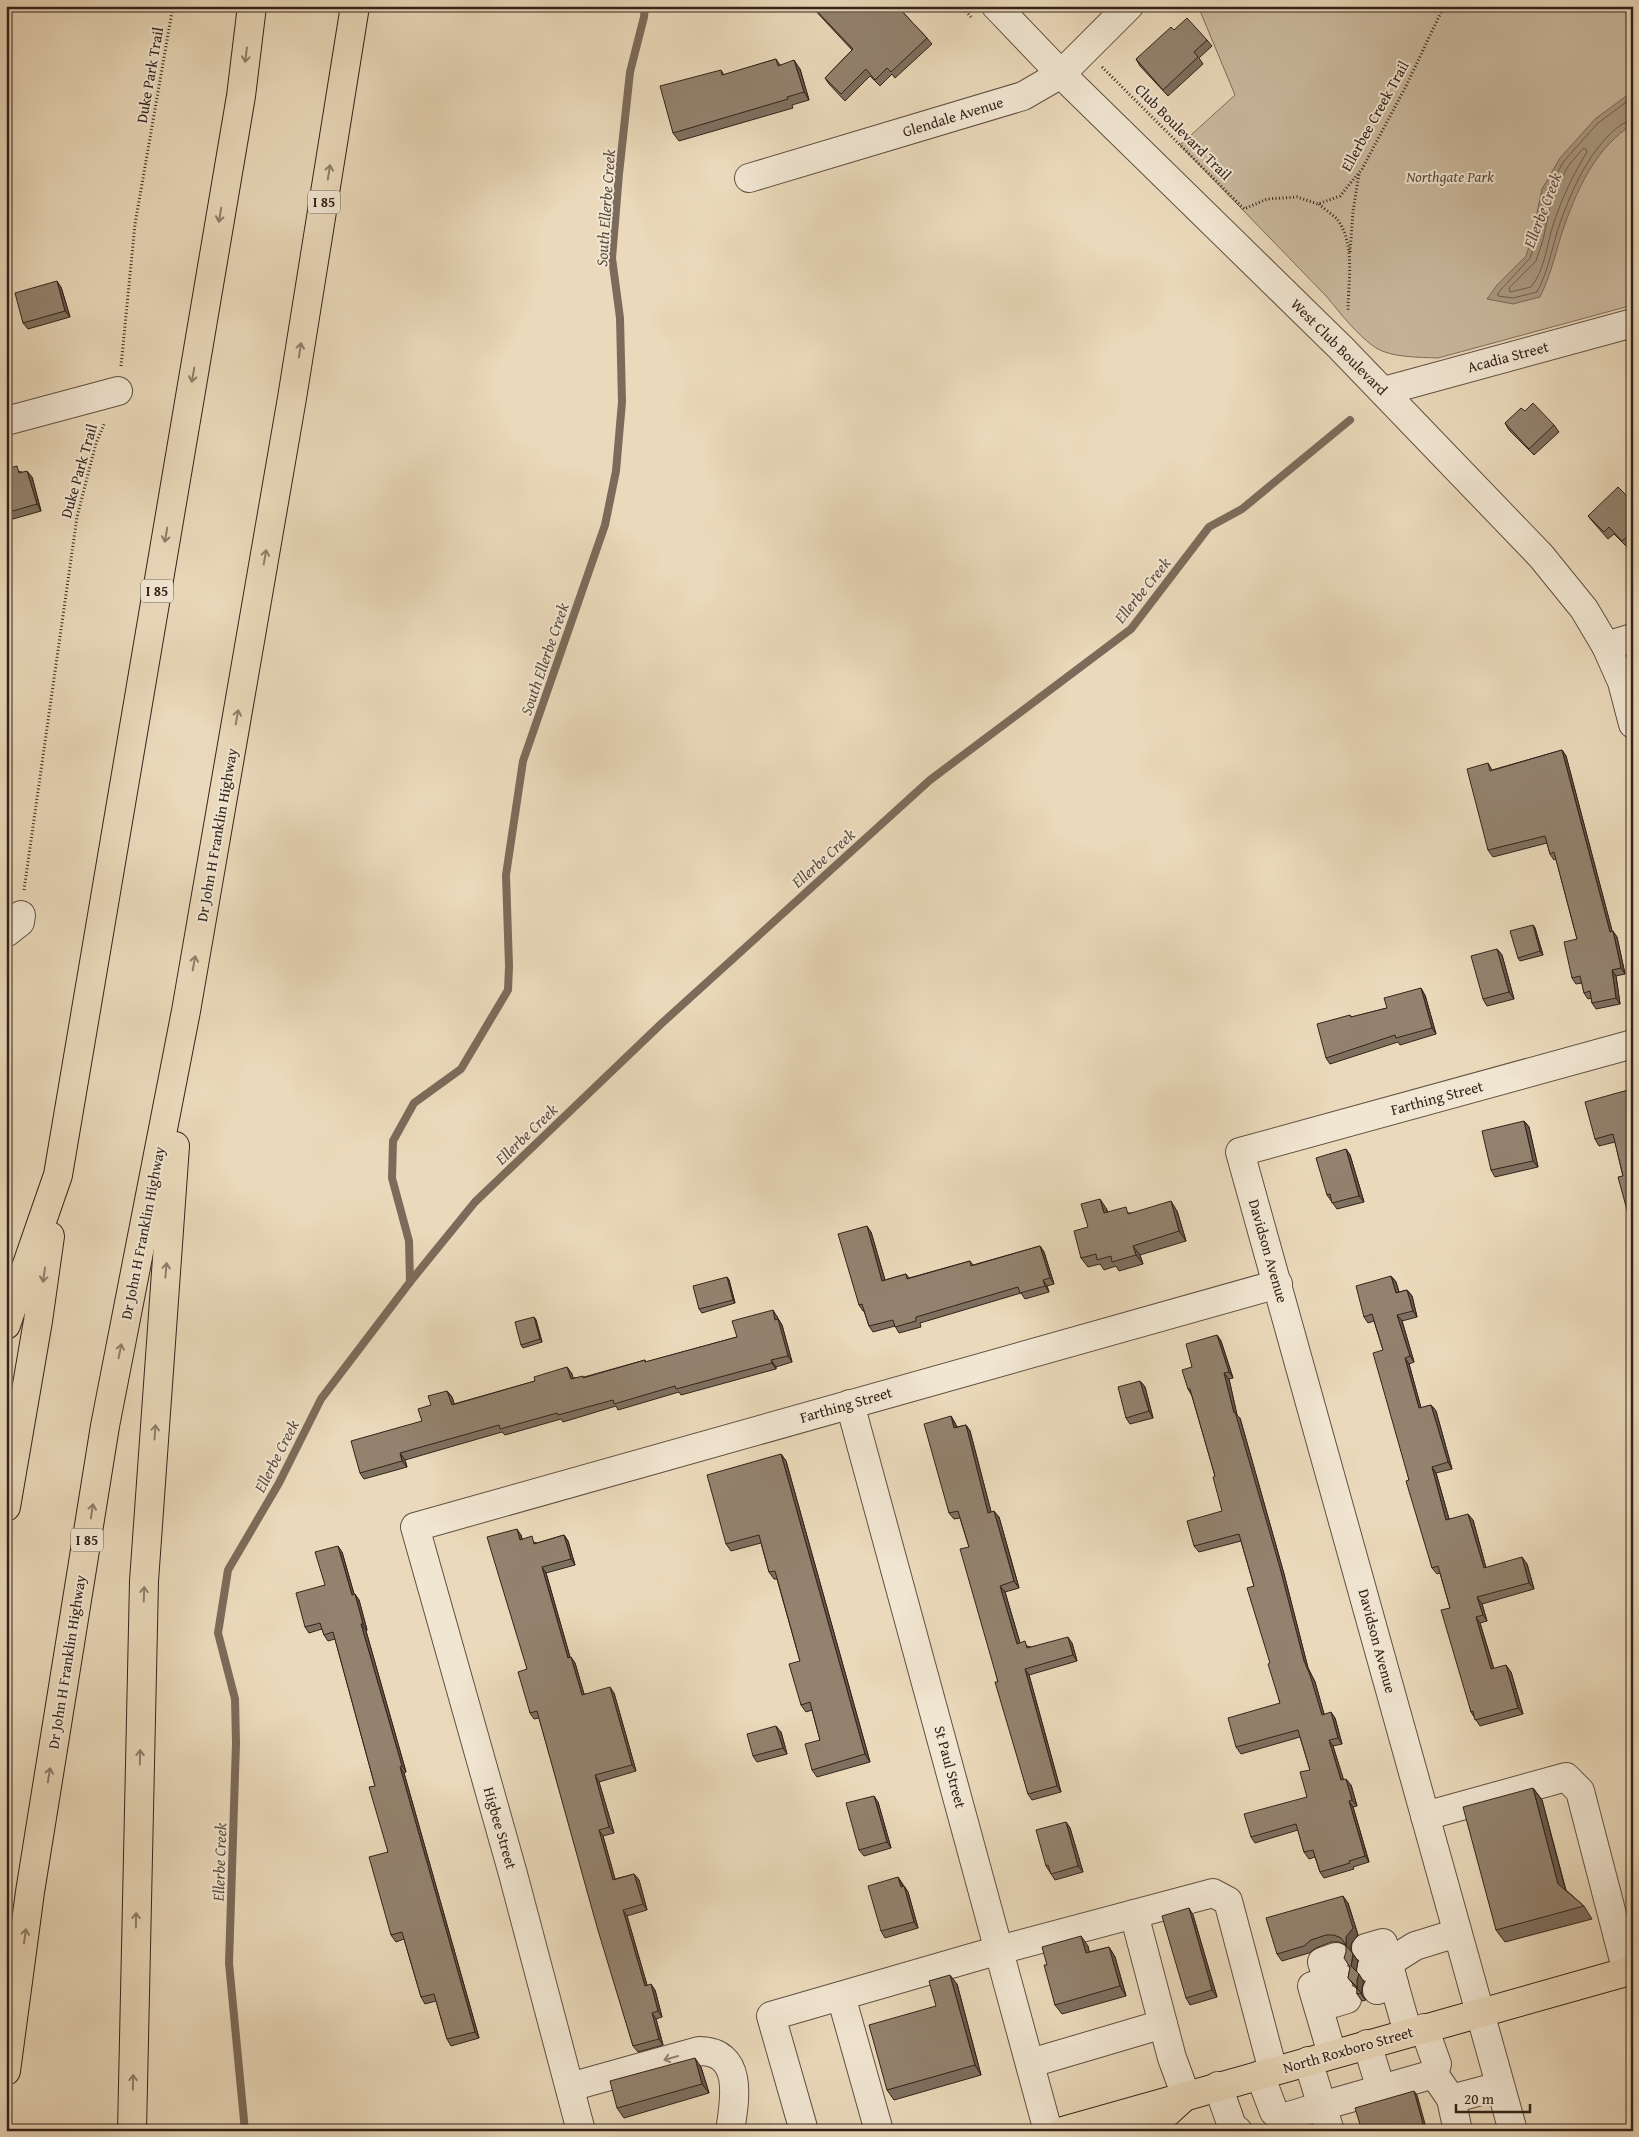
<svg xmlns="http://www.w3.org/2000/svg" width="1639" height="2137" viewBox="0 0 1639 2137" font-family="'Gentium Book Plus',serif">
<rect width="100%" height="100%" fill="#ead9ba"/>
<filter id="stains"><feTurbulence type="fractalNoise" baseFrequency=".004" numOctaves="4"/><feColorMatrix values="0 0 0 0 .2 0 0 0 0 .09 0 0 0 0 .02 0 0 0 .5 -.17"/></filter>
<radialGradient id="worn" r=".72"><stop offset=".6" stop-color="#630" stop-opacity="0"/><stop offset="1" stop-color="#630" stop-opacity=".3"/></radialGradient>
<path fill="#cbba9f" stroke="#806e5d" d="M1198 6H1633V305L1438 358C1419 357 1393 358 1376 348 1357 335 1341 314 1327 297L1180 145 1235 95Z"/>
<path fill="#ac9b84" stroke="#7c6b5a" d="M1633 91V124C1597 147 1579 185 1565 224 1556 249 1552 273 1540 297L1513 304 1487 299 1497 285 1526 256 1532 237 1542 189 1560 158 1595 119Z"/>
<g fill="none" stroke-linecap="round" stroke-linejoin="round">
<g stroke="#705f50" stroke-width="1">
<path d="M1633 97 1598 123 1564 161 1547 191 1537 238 1530 258 1498 293V296L1513 298 1537 292C1549 270 1552 246 1560 223 1571 192 1585 160 1608 136 1614 130 1624 121 1633 120"/>
<path d="M1583 149H1586L1587 152C1574 173 1562 198 1554 222 1547 243 1545 270 1531 287L1510 292 1509 288 1536 261 1543 240 1553 193 1569 165Z"/>
</g>
<g stroke="#7c6b5a" stroke-width="8">
<path d="M410 1282 409 1241 392 1178 393 1141 414 1103 461 1069 508 990 509 966 506 875 523 761 605 525 616 471 622 402 620 318 612 258 619 174 630 72 644 17 645 6"/>
<path d="M245 2131 229 1963 236 1743 235 1699 218 1633 228 1570 279 1483 321 1399 410 1282 475 1202 661 1024 930 780 1131 629 1209 527 1242 509 1350 420"/>
</g>
<g stroke="#625043" stroke-width="30">
<g id="minor">
<path d="M996 6 1061 74 1341 348 1541 556 1584 609 1606 646 1622 682 1633 724"/>
<path d="M749 178 1023 96 1061 74 1129 6"/>
<path d="M1384 391 1633 323"/>
<path d="M6 421 118 391"/>
<path d="M1606 646 1633 638"/>
<path d="M6 933 20 922 21 915"/>
<path d="M850 1404 1048 2131"/>
<path d="M1425 1816 1566 1777 1580 1791 1627 1972"/>
<path d="M1134 1914 1172 2058 1186 2096"/>
<path d="M1366 1948 1383 1943 1394 1984 1377 1990"/>
<path d="M1371 1968 1388 1963 1415 1946 1457 1933"/>
<path d="M1340 1978 1328 1981 1334 2003 1347 1999"/>
<path d="M1394 1984 1408 2033"/>
<path d="M841 1996 879 2131"/>
<path d="M1367 2044 1381 2089"/>
<path d="M1332 2054 1312 1986 1328 1981 1322 1962 1336 1957"/>
<path d="M1308 2061 1322 2106 1434 2074 1437 2064 1424 2028"/>
<path d="M1031 2063 1163 2024"/>
<path d="M1434 2074 1451 2099 1458 2131"/>
<path d="M1260 2075 1274 2112 1282 2118 1322 2106 1330 2131"/>
<path d="M1218 2086 1232 2126 1238 2131"/>
<path d="M570 2087 699 2051C744 2051 735 2100 730 2131"/>
<path d="M1451 2099 1500 2086"/>
<path d="M581 2131 513 1874 415 1527 1278 1284"/>
<path d="M804 2131 771 2016 999 1950 1213 1893 1228 1901 1273 2071"/>
<path d="M1513 2131 1240 1152 1633 1044"/>
</g>
</g>
<g stroke="#34231b" stroke-width="30">
<g id="major">
<path d="M1063 2131 1633 1970"/>
<path d="M1147 2131 1181 2100"/>
</g>
</g>
<g stroke="#34231b" stroke-width="30">
<g id="highway">
<path d="M6 1325 58 1175 241 96 252 6"/>
<path d="M6 1507 38 1321 50 1236"/>
<path d="M6 2071 30 1892 105 1426 186 1011 292 398 355 6"/>
<path d="M132 2131 144 1581 175 1146"/>
</g>
</g>
<g stroke="#34231b" stroke-width="3" stroke-dasharray="1 2.5" stroke-linecap="butt">
<path d="M961 6 971 17"/>
<path d="M1102 67 1244 209 1267 199 1297 197 1318 204 1340 196 1362 169 1406 86 1444 6"/>
<path d="M1319 204C1324 209 1332 214 1337 219 1356 244 1348 282 1348 311"/>
<path d="M1350 252 1353 211 1359 174"/>
<path d="M121 366 135 224 173 6"/>
<path d="M24 890 77 517 96 443 105 422"/>
</g>
<use href="#minor" stroke="#f1e6d2" stroke-width="28"/>
<use href="#major" stroke="#ead9ba" stroke-width="28"/>
<use href="#highway" stroke="#ead9ba" stroke-width="28"/>
</g>
<g fill="#7e705f" stroke="#34231b">
<path d="M811 6H897L927 38 932 44 895 78 892 74 880 86 870 76 845 101 829 84 825 78 852 50Z"/>
<path d="M1174 30 1207 40 1212 46 1199 58 1203 64 1168 96 1140 66 1136 59Z"/>
<path d="M776 59 780 65 800 69 809 100 792 105 793 108 679 141 673 133 721 70 724 75Z"/>
<path d="M61 287 70 317 28 329 23 323Z"/>
<path d="M1525 411 1554 425 1559 432 1534 455 1509 430 1505 423Z"/>
<path d="M6 469 22 472 32 477 41 511 6 521Z"/>
<path d="M1633 493V542L1627 547 1614 534 1608 539 1593 522 1588 516 1628 497Z"/>
<path d="M1562 750 1566 756 1612 931 1617 937 1625 974 1616 976 1620 1004 1596 1009 1592 1003 1591 998 1588 999 1584 993 1582 983 1576 984 1572 978 1577 939 1556 859 1554 860 1550 854 1547 843 1493 857 1488 850V763L1492 770Z"/>
<path d="M1533 925 1535 928 1543 955 1520 961 1518 958Z"/>
<path d="M1497 949 1502 955 1514 999 1487 1006 1483 999Z"/>
<path d="M1425 995 1436 1034 1400 1045 1398 1042 1330 1064 1326 1058 1350 1015 1352 1017 1387 1008Z"/>
<path d="M1633 1084V1232L1623 1176 1615 1142 1599 1146 1595 1139Z"/>
<path d="M1524 1121 1529 1127 1538 1167 1495 1177 1491 1170Z"/>
<path d="M1346 1149 1350 1155 1364 1202 1337 1209 1327 1195Z"/>
<path d="M1106 1208 1108 1212 1130 1213 1177 1211 1186 1241 1140 1255 1143 1264 1119 1271 1116 1266 1104 1270 1100 1264 1088 1267 1081 1258 1088 1227Z"/>
<path d="M871 1232 885 1280 906 1274 909 1278 970 1261 973 1265 1040 1246 1044 1252 1054 1284 1047 1286 1049 1292 1025 1299 1021 1293 920 1323 921 1327 899 1333 895 1326 873 1332 869 1326 864 1311H863L859 1305Z"/>
<path d="M1391 1276 1396 1282 1399 1292 1407 1290 1412 1296 1417 1317 1402 1321 1414 1362 1409 1364 1421 1408 1431 1405 1436 1411 1452 1469 1436 1473 1449 1519 1473 1520 1486 1568 1527 1564 1534 1589 1482 1604 1487 1621 1480 1623 1494 1669 1511 1672 1523 1714 1480 1726 1471 1712 1450 1608 1440 1573 1437 1574 1432 1568 1409 1480 1383 1350 1374 1321 1368 1323 1364 1317Z"/>
<path d="M727 1277 729 1280 735 1303 702 1313 699 1309Z"/>
<path d="M777 1316 778 1319 782 1325 792 1362 776 1367V1369L681 1395 679 1392 618 1410 616 1406 563 1422 561 1419 505 1435 502 1432 405 1460 407 1467 364 1479 360 1473 422 1421 431 1405 447 1391 452 1397 454 1404 535 1381 567 1367 572 1374 573 1378 584 1377 645 1360 646 1362 737 1337Z"/>
<path d="M534 1317 536 1320 542 1342 523 1348 521 1345Z"/>
<path d="M1217 1335 1221 1341 1233 1378 1229 1379 1237 1415 1240 1418 1284 1574 1308 1668 1315 1682 1324 1714 1335 1718 1342 1744 1333 1746 1343 1780 1351 1785 1357 1806 1353 1807 1369 1862 1353 1867 1354 1869 1324 1878 1320 1872 1315 1857 1309 1859 1304 1852 1298 1830 1255 1843 1251 1837 1307 1797 1310 1770 1300 1737 1241 1754 1236 1747 1280 1703 1254 1586 1241 1541 1199 1552 1194 1546 1222 1511 1215 1476 1192 1396 1188 1389 1192 1367Z"/>
<path d="M1140 1381 1145 1387 1153 1418 1130 1424 1126 1418Z"/>
<path d="M951 1416 955 1423 957 1427 966 1425 970 1431 991 1512 999 1517 1019 1588 1005 1592 1020 1643 1030 1647 1072 1643 1077 1661 1029 1675 1061 1792 1032 1800 1028 1794 998 1682 969 1547 960 1518 954 1519 949 1513Z"/>
<path d="M781 1454 786 1461 870 1762 817 1777 812 1770 820 1740 812 1710 806 1712 801 1705 800 1661 777 1579H774L769 1572 761 1543 731 1551 726 1544Z"/>
<path d="M521 1535 522 1539 537 1543 564 1535 568 1541 575 1565 546 1573 570 1657 575 1663 584 1694 614 1693 636 1771 599 1782 614 1833 603 1836 615 1879 634 1874 639 1880 647 1910 627 1916 647 1985 655 1990 662 2017 656 2019 663 2045 638 2052 633 2046 539 1718 534 1719 530 1713 527 1669Z"/>
<path d="M342 1552 354 1594 359 1600 367 1630 366 1631 406 1772 404 1773 479 2038 451 2046 447 2039 436 2001 425 2004 421 1997 404 1939 396 1942 391 1935 388 1852 375 1786 335 1639 328 1641 324 1635 322 1629 309 1633 305 1627 325 1585Z"/>
<path d="M781 1732 787 1754 757 1762 753 1756Z"/>
<path d="M1533 1788 1542 1800 1566 1890 1584 1906 1592 1919 1505 1942 1496 1930Z"/>
<path d="M878 1802 891 1848 864 1856 859 1850Z"/>
<path d="M1066 1822 1070 1828 1083 1872 1055 1880 1046 1866Z"/>
<path d="M898 1877 908 1892 918 1928 885 1938 881 1931Z"/>
<path d="M1348 1903 1358 1935 1351 1944V1951L1358 1961 1356 1971 1364 1982 1362 1988V1995L1366 2000 1362 2001 1357 1994V1989L1348 1978 1350 1968 1346 1945 1339 1942H1331L1316 1948 1309 1953 1282 1961 1277 1954Z"/>
<path d="M1193 1915 1217 1997 1190 2005 1186 1998Z"/>
<path d="M1088 1946 1089 1952 1109 1947 1115 1957 1126 1996 1062 2014 1055 2005 1047 1965Z"/>
<path d="M957 1984 981 2075 894 2100 887 2090 936 2006Z"/>
<path d="M701 2067 709 2093 624 2118 617 2108Z"/>
</g>
<g fill="#675b4d" stroke="#34231b">
<path d="M794 60 800 69 809 100 804 92Z"/>
<path d="M57 281 61 287 70 317 65 311Z"/>
<path d="M27 471 32 477 41 511 37 504Z"/>
<path d="M1562 750 1566 756 1614 938 1610 932Z"/>
<path d="M1533 925 1535 928 1543 955 1540 951Z"/>
<path d="M1613 931 1617 937 1625 974 1621 968Z"/>
<path d="M1497 949 1502 955 1514 999 1509 992Z"/>
<path d="M1612 970 1616 976 1620 1004 1616 998Z"/>
<path d="M1421 988 1425 995 1436 1034 1432 1028Z"/>
<path d="M1524 1121 1529 1127 1538 1167 1533 1161Z"/>
<path d="M1346 1149 1350 1155 1364 1202 1359 1196Z"/>
<path d="M1100 1199 1106 1208 1111 1223 1104 1213Z"/>
<path d="M1171 1201 1177 1211 1186 1241 1179 1231Z"/>
<path d="M867 1226 871 1232 887 1287 882 1281Z"/>
<path d="M1040 1246 1044 1252 1054 1284 1050 1278Z"/>
<path d="M1133 1246 1140 1255 1143 1264 1136 1255Z"/>
<path d="M1391 1276 1396 1282 1401 1299 1396 1293Z"/>
<path d="M727 1277 729 1280 735 1303 733 1300Z"/>
<path d="M1043 1280 1047 1286 1049 1292 1045 1286Z"/>
<path d="M1407 1290 1412 1296 1417 1317 1413 1311Z"/>
<path d="M773 1310 782 1325 792 1362 788 1356 775 1320Z"/>
<path d="M1397 1315 1402 1321 1414 1362 1410 1356Z"/>
<path d="M534 1317 536 1320 542 1342 540 1339Z"/>
<path d="M1217 1335 1221 1341 1233 1378 1229 1372Z"/>
<path d="M1405 1358 1409 1364 1423 1415 1419 1408Z"/>
<path d="M771 1360 776 1367V1369L772 1363Z"/>
<path d="M567 1367 572 1374 575 1385 571 1379Z"/>
<path d="M1224 1373 1229 1379 1237 1415 1240 1418 1284 1574 1308 1668 1315 1682 1326 1721 1322 1715 1304 1661 1234 1413Z"/>
<path d="M1140 1381 1145 1387 1153 1418 1149 1411Z"/>
<path d="M447 1391 452 1397 457 1411 452 1405Z"/>
<path d="M1431 1405 1436 1411 1452 1469 1448 1462Z"/>
<path d="M951 1416 955 1423 959 1434 954 1428Z"/>
<path d="M966 1425 970 1431 993 1519 988 1513Z"/>
<path d="M400 1453 405 1460 407 1467 402 1461Z"/>
<path d="M781 1454 786 1461 870 1762 865 1754Z"/>
<path d="M1432 1467 1436 1473 1451 1526 1446 1520Z"/>
<path d="M994 1511 999 1517 1019 1588 1014 1581Z"/>
<path d="M1468 1514 1473 1520 1488 1575 1484 1568Z"/>
<path d="M517 1529 521 1535 524 1546 520 1540Z"/>
<path d="M564 1535 568 1541 575 1565 571 1559Z"/>
<path d="M338 1546 342 1552 356 1601 352 1595Z"/>
<path d="M1522 1557 1527 1564 1534 1589 1529 1583Z"/>
<path d="M542 1567 546 1573 572 1664 568 1658Z"/>
<path d="M1000 1586 1005 1592 1022 1650 1017 1644Z"/>
<path d="M355 1594 359 1600 367 1630 363 1624Z"/>
<path d="M1477 1597 1482 1604 1487 1621 1483 1615Z"/>
<path d="M1476 1617 1480 1623 1496 1676 1491 1669Z"/>
<path d="M361 1624 366 1631 406 1772 402 1766Z"/>
<path d="M1068 1637 1072 1643 1077 1661 1073 1655Z"/>
<path d="M571 1657 575 1663 586 1701 582 1695Z"/>
<path d="M1506 1665 1511 1672 1523 1714 1518 1708Z"/>
<path d="M1025 1669 1029 1675 1061 1792 1057 1786Z"/>
<path d="M610 1687 614 1693 636 1771 632 1765Z"/>
<path d="M1331 1712 1335 1718 1342 1744 1338 1738Z"/>
<path d="M776 1726 781 1732 787 1754 783 1748Z"/>
<path d="M1329 1740 1333 1746 1346 1787 1341 1780Z"/>
<path d="M400 1767 404 1773 479 2038 475 2032Z"/>
<path d="M595 1775 599 1782 614 1833 609 1827Z"/>
<path d="M1346 1779 1351 1785 1357 1806 1352 1800Z"/>
<path d="M1533 1788 1542 1800 1567 1896 1558 1884Z"/>
<path d="M874 1796 878 1802 891 1848 887 1842Z"/>
<path d="M1349 1801 1353 1807 1369 1862 1365 1856Z"/>
<path d="M1066 1822 1070 1828 1083 1872 1078 1866Z"/>
<path d="M599 1830 603 1836 617 1886 613 1880Z"/>
<path d="M634 1874 639 1880 647 1910 643 1904Z"/>
<path d="M898 1877 902 1884 905 1893 901 1887Z"/>
<path d="M904 1886 908 1892 918 1928 914 1922Z"/>
<path d="M1343 1896 1348 1903 1358 1935 1351 1944V1952L1346 1945Z"/>
<path d="M1189 1908 1193 1915 1217 1997 1212 1990Z"/>
<path d="M623 1910 627 1916 649 1992 645 1986Z"/>
<path d="M1081 1936 1088 1946 1092 1963 1086 1953Z"/>
<path d="M1109 1947 1115 1957 1126 1996 1120 1986Z"/>
<path d="M1353 1954 1358 1961 1356 1973 1351 1966Z"/>
<path d="M1359 1974 1364 1982 1362 1988V1995L1366 2000 1357 1988V1980Z"/>
<path d="M950 1975 957 1984 981 2075 975 2065Z"/>
<path d="M651 1984 655 1990 662 2017 658 2011Z"/>
<path d="M652 2013 656 2019 663 2045 659 2039Z"/>
<path d="M695 2058 701 2067 709 2093 702 2084Z"/>
<path d="M1414 2091 1417 2095 1427 2131H1425Z"/>
</g>
<g fill="#93826e" stroke="#34231b">
<path d="M812 6H897L927 38 891 72 887 68 875 80 866 69 841 94 825 78 853 49Z"/>
<path d="M1187 18 1207 40 1194 52 1198 57 1163 90 1136 59 1171 27 1174 30Z"/>
<path d="M776 59 778 66 794 60 804 92 787 97 788 99 673 133 660 86 721 70 722 75Z"/>
<path d="M57 281 65 311 23 323 15 293Z"/>
<path d="M1533 403 1554 425 1529 449 1505 423 1521 408 1525 411Z"/>
<path d="M17 466 19 473 27 471 37 504 6 513V469Z"/>
<path d="M1618 487 1628 497 1633 493V531L1622 541 1609 527 1604 532 1588 516Z"/>
<path d="M1562 750 1610 932 1613 931 1621 968 1612 970 1616 998 1592 1003 1590 991 1584 993 1580 976 1572 978 1564 942 1577 939 1554 852 1550 854 1545 836 1488 850 1467 769 1488 763 1490 771Z"/>
<path d="M1533 925 1540 951 1518 958 1510 931Z"/>
<path d="M1497 949 1509 992 1483 999 1471 956Z"/>
<path d="M1421 988 1432 1028 1396 1038 1395 1035 1326 1058 1317 1024 1350 1015 1351 1017 1387 1008 1384 998Z"/>
<path d="M1633 1084V1232L1618 1177 1623 1176 1613 1134 1595 1139 1585 1102 1628 1090 1627 1085Z"/>
<path d="M1524 1121 1533 1161 1491 1170 1482 1131Z"/>
<path d="M1346 1149 1359 1196 1332 1203 1330 1194 1327 1195 1316 1158Z"/>
<path d="M1100 1199 1104 1213 1126 1207 1128 1214 1171 1201 1179 1231 1133 1246 1136 1255 1112 1262 1111 1256 1097 1260 1096 1254 1081 1258 1074 1231 1088 1227 1081 1204Z"/>
<path d="M867 1226 882 1281 906 1274 907 1279 970 1261 971 1266 1040 1246 1050 1278 1043 1280 1045 1286 1020 1293 1018 1287 916 1317V1321L895 1327 893 1320 869 1326 862 1304 859 1305 838 1234Z"/>
<path d="M1391 1276 1396 1293 1407 1290 1413 1311 1397 1315 1410 1356 1405 1358 1419 1408 1431 1405 1448 1462 1432 1467 1446 1520 1468 1514 1484 1568 1522 1557 1529 1583 1477 1597 1483 1615 1476 1617 1491 1669 1506 1665 1518 1708 1475 1720 1473 1711 1471 1712 1441 1610 1450 1608 1438 1566 1432 1568 1406 1481 1409 1480 1373 1353 1383 1350 1372 1314 1364 1317 1356 1286Z"/>
<path d="M727 1277 733 1300 699 1309 693 1286Z"/>
<path d="M773 1310 775 1320 778 1319 788 1356 771 1360 772 1363 676 1389 675 1386 614 1404 613 1400 558 1415 557 1413 500 1429 499 1425 400 1453 402 1461 360 1473 351 1441 422 1421 418 1409 431 1405 428 1396 447 1391 452 1405 535 1381 534 1377 567 1367 571 1379 583 1376V1378L645 1360V1362L737 1337 732 1321Z"/>
<path d="M534 1317 540 1339 521 1345 515 1322Z"/>
<path d="M1217 1335 1229 1372 1224 1373 1234 1413 1235 1412 1280 1568 1304 1661 1310 1675 1322 1715 1331 1712 1338 1738 1329 1740 1341 1780 1346 1779 1352 1800 1349 1801 1365 1856 1349 1861 1350 1863 1320 1872 1313 1850 1304 1852 1296 1824 1251 1837 1244 1814 1307 1797 1300 1772 1310 1770 1298 1730 1236 1747 1228 1718 1280 1703 1268 1664 1270 1663 1247 1588 1254 1586 1239 1534 1194 1546 1187 1521 1222 1511 1213 1477 1215 1476 1190 1389H1188L1182 1370 1192 1367 1186 1344Z"/>
<path d="M1140 1381 1149 1411 1126 1418 1118 1387Z"/>
<path d="M951 1416 954 1428 966 1425 988 1513 994 1511 1014 1581 1000 1586 1017 1644 1025 1641 1027 1648 1068 1637 1073 1655 1025 1669 1057 1786 1028 1794 995 1682H998L960 1549 969 1547 958 1511 949 1513 924 1424Z"/>
<path d="M781 1454 865 1754 812 1770 805 1744 820 1740 810 1702 801 1705 789 1664 800 1661 775 1571 769 1572 759 1535 726 1544 707 1475Z"/>
<path d="M517 1529 520 1540 532 1536 534 1544 564 1535 571 1559 542 1567 568 1658 571 1657 582 1695 610 1687 632 1765 595 1775 609 1827 599 1830 613 1880 634 1874 643 1904 623 1910 645 1986 651 1984 658 2011 652 2013 659 2039 633 2046 597 1927 537 1711 530 1713 518 1672 527 1669 487 1537Z"/>
<path d="M338 1546 352 1595 355 1594 363 1624H361L402 1766 400 1767 475 2032 447 2039 434 1994 421 1997 402 1932 391 1935 369 1857 388 1852 369 1787 375 1786 333 1632 324 1635 320 1623 305 1627 296 1593 325 1585 315 1552Z"/>
<path d="M776 1726 783 1748 753 1756 747 1734Z"/>
<path d="M1533 1788 1558 1884 1584 1906 1496 1930 1463 1807Z"/>
<path d="M874 1796 887 1842 859 1850 846 1803Z"/>
<path d="M1066 1822 1078 1866 1051 1874 1048 1865 1046 1866 1036 1830Z"/>
<path d="M898 1877 901 1887 904 1886 914 1922 881 1931 868 1886Z"/>
<path d="M1343 1896 1353 1928 1346 1937V1945L1353 1954 1351 1966 1359 1974 1357 1980V1988L1361 1993 1357 1994V1987L1348 1978 1350 1967 1344 1958 1346 1952V1945L1341 1938 1334 1935H1326L1311 1940 1304 1946 1277 1954 1266 1918Z"/>
<path d="M1189 1908 1212 1990 1186 1998 1162 1916Z"/>
<path d="M1081 1936 1086 1953 1109 1947 1120 1986 1055 2005 1044 1965H1047L1042 1947Z"/>
<path d="M950 1975 975 2065 887 2090 869 2025 936 2006 929 1981Z"/>
<path d="M695 2058 702 2084 617 2108 610 2081Z"/>
<path d="M1414 2091 1425 2131H1362L1355 2108Z"/>
</g>
<defs><path id="oneway-shaft" d="M-6 0H5M1.5-3L5.5 0L1.5 3" fill="none" stroke-width="1.6" stroke-linecap="round" stroke-linejoin="round" transform="scale(1.25)"/></defs>
<g stroke="#8f7e6a">
<use href="#oneway-shaft" transform="translate(246 55) rotate(97)"/>
<use href="#oneway-shaft" transform="translate(329 172) rotate(-81)"/>
<use href="#oneway-shaft" transform="translate(220 215) rotate(100)"/>
<use href="#oneway-shaft" transform="translate(300 350) rotate(-81)"/>
<use href="#oneway-shaft" transform="translate(193 375) rotate(100)"/>
<use href="#oneway-shaft" transform="translate(166 535) rotate(100)"/>
<use href="#oneway-shaft" transform="translate(265 557) rotate(-80)"/>
<use href="#oneway-shaft" transform="translate(237 717) rotate(-80)"/>
<use href="#oneway-shaft" transform="translate(194 963) rotate(-80)"/>
<use href="#oneway-shaft" transform="translate(166 1270) rotate(-85)"/>
<use href="#oneway-shaft" transform="translate(44 1275) rotate(98)"/>
<use href="#oneway-shaft" transform="translate(120 1351) rotate(-79)"/>
<use href="#oneway-shaft" transform="translate(155 1432) rotate(-86)"/>
<use href="#oneway-shaft" transform="translate(92 1511) rotate(-81)"/>
<use href="#oneway-shaft" transform="translate(144 1594) rotate(-88)"/>
<use href="#oneway-shaft" transform="translate(140 1757) rotate(-89)"/>
<use href="#oneway-shaft" transform="translate(49 1775) rotate(-81)"/>
<use href="#oneway-shaft" transform="translate(136 1920) rotate(-89)"/>
<use href="#oneway-shaft" transform="translate(25 1936) rotate(-82)"/>
<use href="#oneway-shaft" transform="translate(133 2082) rotate(-89)"/>
</g>
<use stroke="#928476" href="#oneway-shaft" transform="translate(671 2058) rotate(164)"/>
<g text-anchor="middle" stroke-width="4" stroke-linejoin="round" paint-order="stroke">
<g fill="#f1e6d2" stroke="#6d5e52" stroke-width="1">
<rect x="308" y="190.5" width="32" height="23" rx="4"/>
<rect x="141" y="579.5" width="32" height="23" rx="4"/>
<rect x="71" y="1528.5" width="32" height="23" rx="4"/>
</g>
<g font-size="14" font-weight="bold" fill="#34231b">
<text x="324" y="207">I 85</text>
<text x="157" y="596">I 85</text>
<text x="87" y="1545">I 85</text>
</g>
<g font-size="15" fill="#34231b" stroke="#f1e6d2">
<text transform="translate(150 75) rotate(-80)" y="5">Duke Park Trail</text>
<text transform="translate(1375 116) rotate(-61)" y="5">Ellerbee Creek Trail</text>
<text transform="translate(953 117) rotate(-17)" y="5">Glendale Avenue</text>
<text transform="translate(1183 132) rotate(45)" y="5">Club Boulevard Trail</text>
<text transform="translate(1339 347) rotate(45)" y="5">West Club Boulevard</text>
<text transform="translate(1508 357) rotate(-15)" y="5">Acadia Street</text>
<text transform="translate(79 471) rotate(-74)" y="5">Duke Park Trail</text>
<text transform="translate(217 835) rotate(-80)" y="5">Dr John H Franklin Highway</text>
<text transform="translate(1437 1098) rotate(-15)" y="5">Farthing Street</text>
<text transform="translate(143 1233) rotate(-79)" y="5">Dr John H Franklin Highway</text>
<text transform="translate(1268 1251) rotate(74)" y="5">Davidson Avenue</text>
<text transform="translate(846 1405) rotate(-16)" y="5">Farthing Street</text>
<text transform="translate(1377 1641) rotate(75)" y="5">Davidson Avenue</text>
<text transform="translate(67 1662) rotate(-81)" y="5">Dr John H Franklin Highway</text>
<text transform="translate(950 1767) rotate(75)" y="5">St Paul Street</text>
<text transform="translate(500 1828) rotate(74)" y="5">Higbee Street</text>
<text transform="translate(1348 2050) rotate(-16)" y="5">North Roxboro Street</text>
</g>
<g font-size="15" font-style="italic" fill="#5a493c" stroke="#f1e6d2">
<text x="1450" y="182">Northgate Park</text>
</g>
<g font-size="16" font-style="italic" fill="#5e4d40" stroke="#f1e6d2">
<text transform="translate(605 208) rotate(-86)" y="6">South Ellerbe Creek</text>
<text transform="translate(1542 210) rotate(-69)" y="6">Ellerbe Creek</text>
<text transform="translate(1142 590) rotate(-51)" y="6">Ellerbe Creek</text>
<text transform="translate(544 659) rotate(-71)" y="6">South Ellerbe Creek</text>
<text transform="translate(823 858) rotate(-42)" y="6">Ellerbe Creek</text>
<text transform="translate(526 1134) rotate(-44)" y="6">Ellerbe Creek</text>
<text transform="translate(276 1456) rotate(-63)" y="6">Ellerbe Creek</text>
<text transform="translate(219 1862) rotate(-88)" y="6">Ellerbe Creek</text>
</g>
</g>
<rect width="1639" height="2137" fill="none" stroke="#ead9ba" stroke-width="25"/>
<rect x="8" y="8" width="1624" height="2122" fill="none" stroke="#34231b" stroke-width="2.5"/>
<rect x="12" y="12" width="1614" height="2112" fill="none" stroke="#34231b"/>
<path d="M1456 2104v8h74v-8" fill="none" stroke="#34231b" stroke-width="2.5"/>
<text x="1464" y="2104" font-size="15" fill="#34231b" stroke="#f1e6d2" stroke-width="4" paint-order="stroke">20 m</text>
<rect width="100%" height="100%" filter="url(#stains)"/>
<rect width="100%" height="100%" fill="url(#worn)"/>
</svg>
